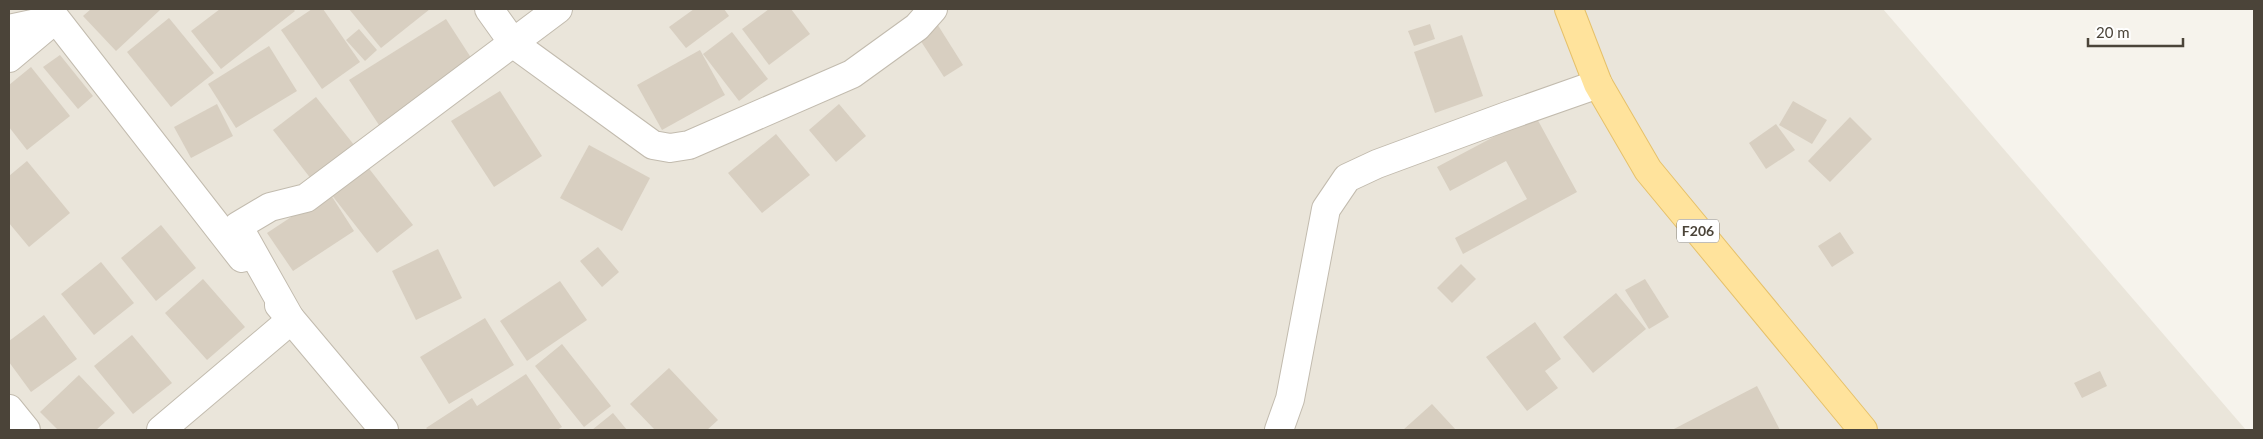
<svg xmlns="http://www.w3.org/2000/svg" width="2263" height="439" viewBox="0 0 2263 439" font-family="Lato,sans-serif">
<rect width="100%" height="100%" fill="#f6f3ec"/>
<path fill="#eae5da" d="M9 9H1883L2246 430H9Z"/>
<g fill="#d8cfc1">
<path d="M91 9H159L160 10 116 51 83 16Z"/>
<path d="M220 9H293L295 11 221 69 191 31Z"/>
<path d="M312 9H323L360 62 322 89 281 30Z"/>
<path d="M349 9H430L381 48Z"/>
<path d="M694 9H724L729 16 686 48 669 27Z"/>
<path d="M769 9H791L810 34 769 65 742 29Z"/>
<path d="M169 18 214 73 171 107 127 52Z"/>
<path d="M446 19 477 67 381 128 349 80Z"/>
<path d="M934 19 963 65 944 77 915 32Z"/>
<path d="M1430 24 1435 39 1414 46 1408 31Z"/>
<path d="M359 29 377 50 365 61 346 40Z"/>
<path d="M732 32 768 79 739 101 703 54Z"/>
<path d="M1462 35 1483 96 1435 113 1414 52Z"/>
<path d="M269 46 297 91 236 128 208 84Z"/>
<path d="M700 50 725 95 662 130 637 85Z"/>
<path d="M60 55 93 96 78 109 43 67Z"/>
<path d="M31 67 70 116 27 150 9 127V85Z"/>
<path d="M500 91 542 156 494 187 451 121Z"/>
<path d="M316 97 358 150 315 184 273 130Z"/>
<path d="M1793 101 1827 120 1812 144 1779 125Z"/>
<path d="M217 104 233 136 191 158 174 127Z"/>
<path d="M839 104 866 136 836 162 809 130Z"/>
<path d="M1535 115 1577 192 1463 254 1455 238 1527 199 1506 161 1450 191 1437 167Z"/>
<path d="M1850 117 1872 139 1830 182 1808 161Z"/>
<path d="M1776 124 1795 150 1766 169 1749 143Z"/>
<path d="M776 134 810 175 762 213 728 173Z"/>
<path d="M589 145 650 178 622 231 560 198Z"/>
<path d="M27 161 70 213 29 247 9 223V176Z"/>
<path d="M367 166 413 225 377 253 331 194Z"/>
<path d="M329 192 354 231 293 271 267 233Z"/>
<path d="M161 225 196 268 156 301 121 258Z"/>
<path d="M1840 232 1854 253 1832 267 1818 246Z"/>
<path d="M598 247 619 272 602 287 580 261Z"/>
<path d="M438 249 462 298 416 320 392 271Z"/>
<path d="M101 262 134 303 94 335 61 294Z"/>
<path d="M1461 264 1476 279 1452 303 1437 288Z"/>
<path d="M203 279 245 327 207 360 165 313Z"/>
<path d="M1645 279 1669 317 1649 329 1625 290Z"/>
<path d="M560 281 587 320 527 361 500 321Z"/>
<path d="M1616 293 1646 329 1593 373 1563 337Z"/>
<path d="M44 315 77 359 31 392 9 362V341Z"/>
<path d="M485 318 514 365 449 404 420 357Z"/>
<path d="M1535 322 1561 359 1545 371 1558 388 1527 411 1486 357Z"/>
<path d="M132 335 172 383 133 414 94 366Z"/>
<path d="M562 344 611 406 584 427 535 366Z"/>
<path d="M669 368 718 420 707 430H655L630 404Z"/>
<path d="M2100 371 2107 386 2082 398 2074 383Z"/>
<path d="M526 374 562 427 557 430H428L426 428 472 398 477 406Z"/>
<path d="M79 375 115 413 96 430H58L40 412Z"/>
<path d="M1757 386 1780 430H1672Z"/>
<path d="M1432 404 1456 430H1403Z"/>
<path d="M613 413 627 430H592Z"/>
</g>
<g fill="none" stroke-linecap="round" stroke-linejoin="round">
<g stroke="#c2bbae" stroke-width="30">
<g id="minor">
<path d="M489 9 514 44 653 145 670 148 689 145 852 74 917 27 933 9"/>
<path d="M9 29 56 19 242 258"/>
<path d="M9 58 52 22"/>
<path d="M279 305 384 430"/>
<path d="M9 409 26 430"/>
<path d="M161 430 291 320 238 226 270 207 306 198 558 9"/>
<path d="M1279 430 1290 399 1326 209 1347 178 1377 164 1507 116 1598 84"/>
</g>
</g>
<g stroke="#e6c16a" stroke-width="30">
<path id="major" d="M1569 9 1598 84 1648 170 1863 430"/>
</g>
<use href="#minor" stroke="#fff" stroke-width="28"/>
<use href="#major" stroke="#ffe39c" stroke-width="28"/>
</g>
<g text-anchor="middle" stroke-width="5" stroke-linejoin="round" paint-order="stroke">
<rect fill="#fff" stroke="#817c74" stroke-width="1" x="1677" y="219.5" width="42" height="23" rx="4"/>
<g font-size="14" font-weight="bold" fill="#4b4439">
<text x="1698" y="236">F206</text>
</g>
</g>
<rect width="2263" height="439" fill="none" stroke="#4b4439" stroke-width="20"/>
<path d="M2088 38v8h95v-8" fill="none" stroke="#4b4439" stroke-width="2.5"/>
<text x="2096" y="38" font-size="15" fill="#4b4439" stroke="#ffffff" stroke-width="4" paint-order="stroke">20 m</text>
</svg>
